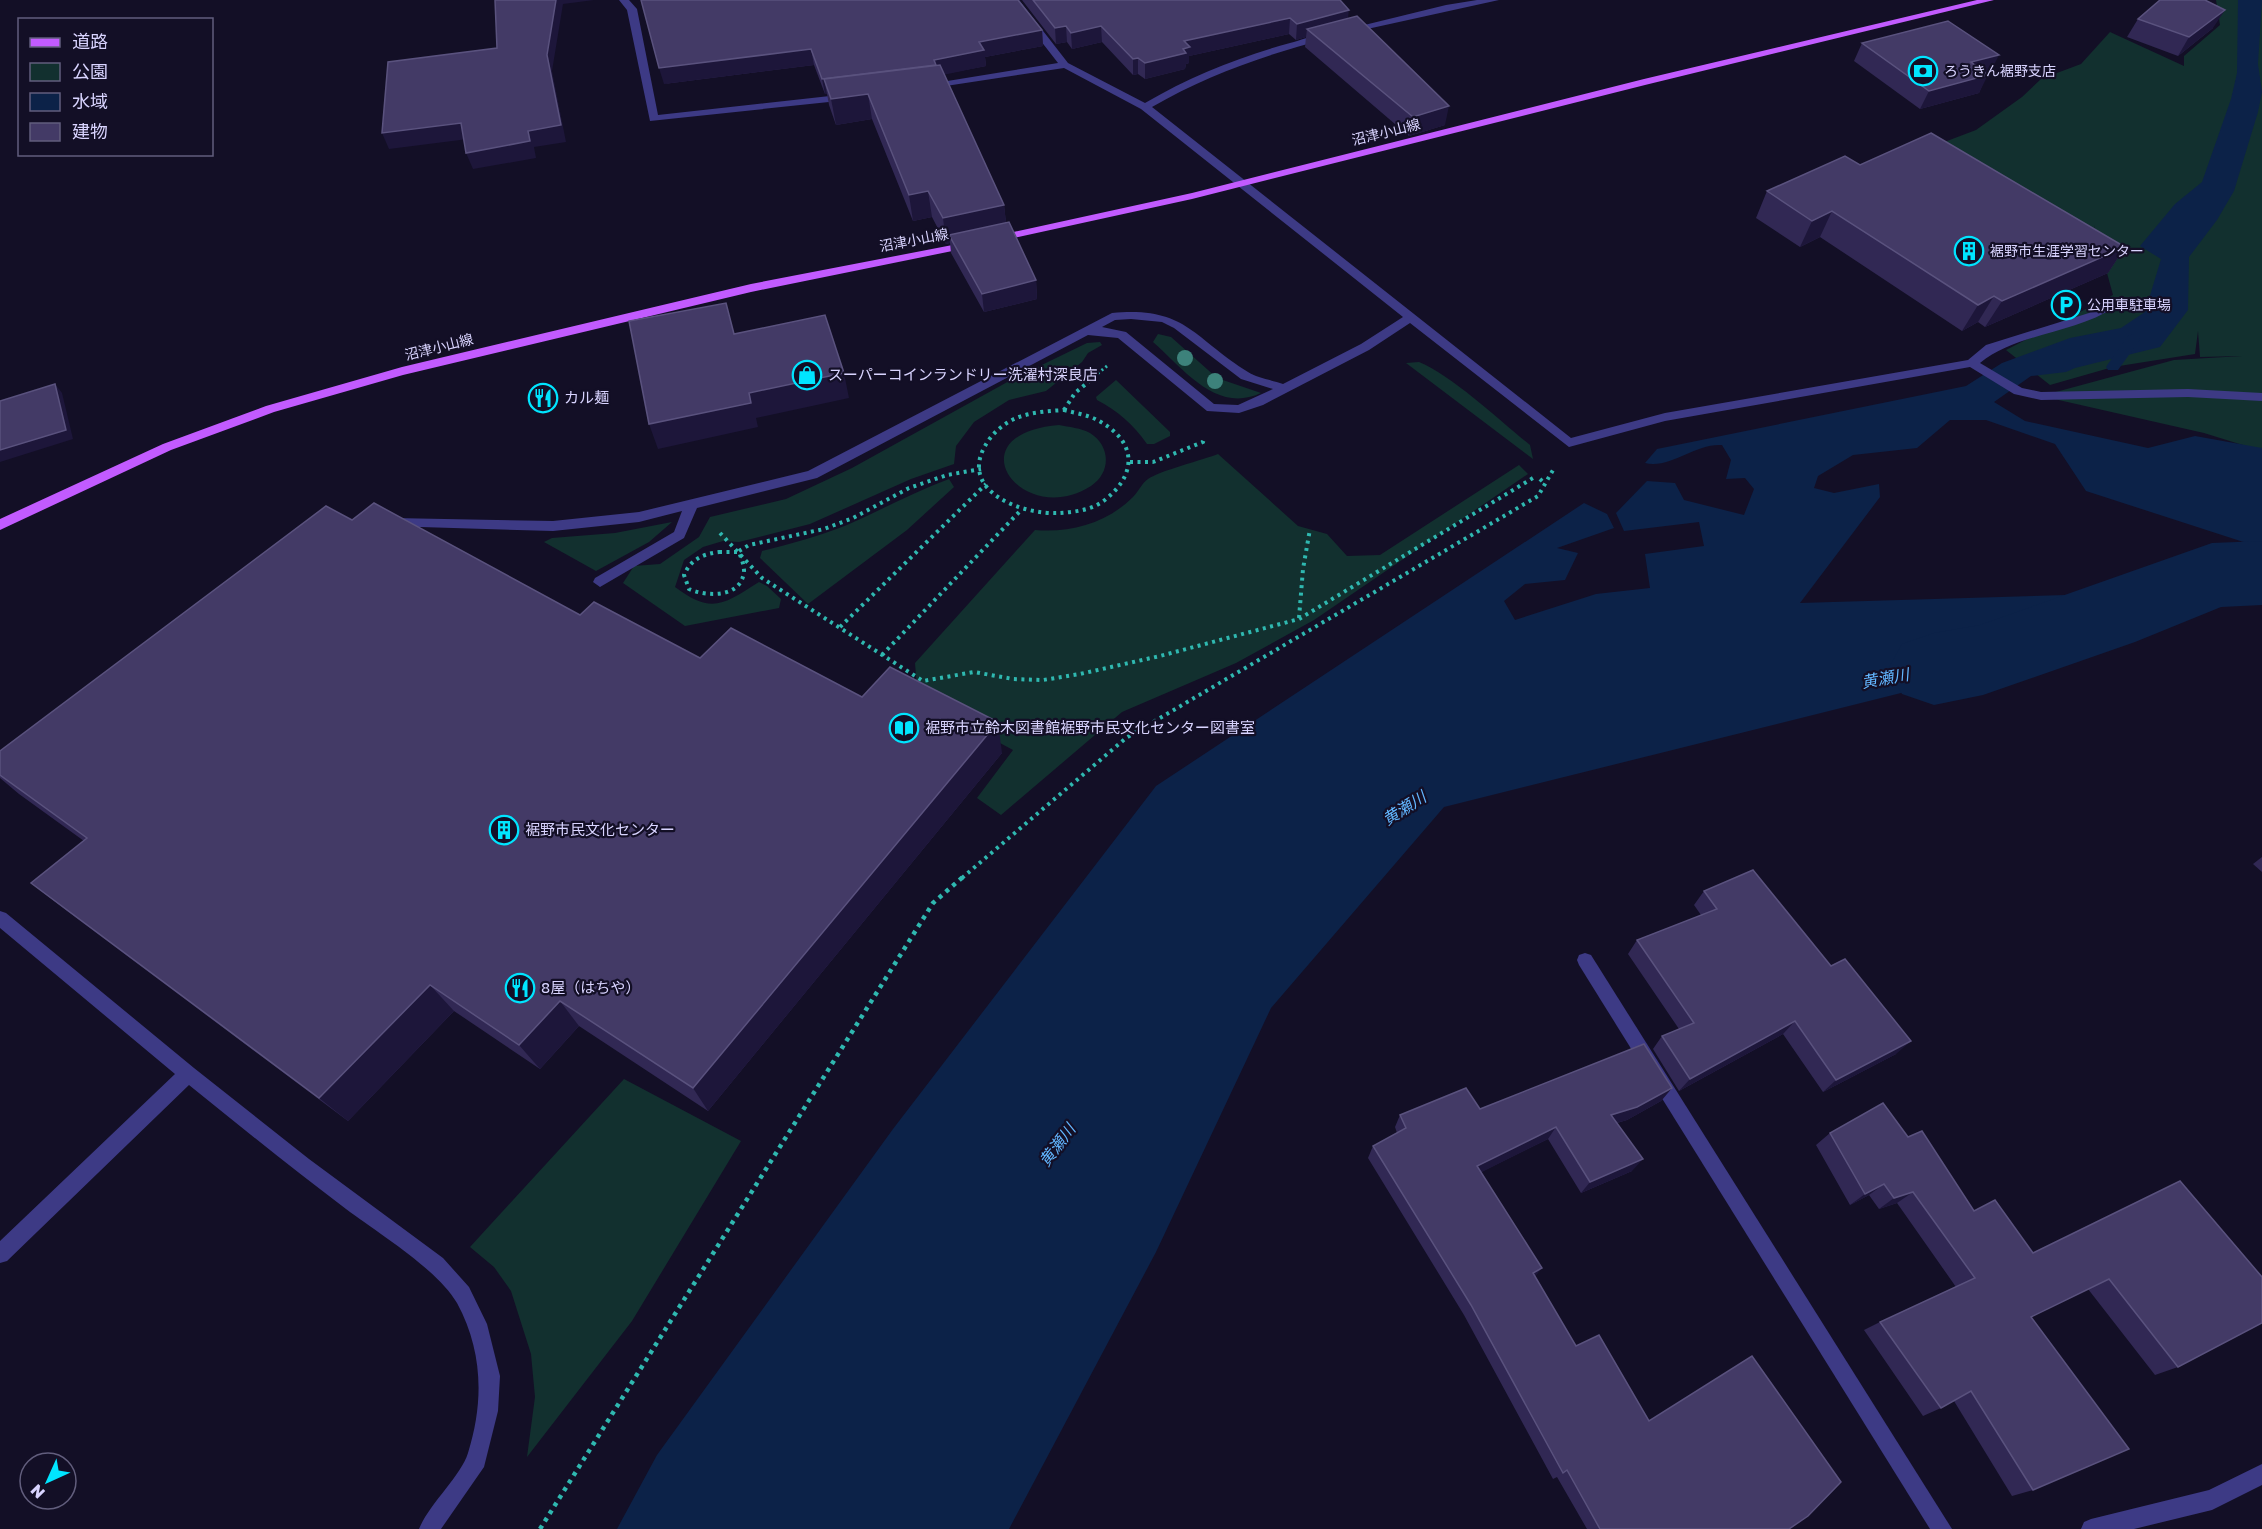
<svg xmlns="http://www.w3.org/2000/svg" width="2262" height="1529" viewBox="0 0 2262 1529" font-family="'Golos Text','Noto Sans JP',sans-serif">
<rect width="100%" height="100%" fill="#130f26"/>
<g fill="#12302f">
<path d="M2216 0H2262V451L2204 433 2041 396 2174 360 2242 356 2200 357 2198 331 2195 354 2113 367 2050 385 2006 350 2113 295 2094 225 2100 259 1918 152 1976 130 2022 97 2041 79 2081 64 2110 32 2184 66V56L2220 25Z"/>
<path d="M1158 334 1171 337 1217 378 1261 393C1216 414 1184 369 1153 342Z"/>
<path d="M1100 342 1102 345 1088 353 1082 362 1046 391 1009 400 974 422 956 446 954 464 911 479 810 524 739 542 723 541 703 547 684 560 675 587C712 615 724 604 759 582L767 586 781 599 779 608 685 626 623 583 634 566 660 564 699 537 710 517 786 499 852 468 1011 380 1087 343Z"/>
<path d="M1419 362C1453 376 1500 421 1530 445L1533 459 1406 363Z"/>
<path d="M1116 380 1170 432V436L1154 444H1147C1133 424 1118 411 1097 400L1096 397Z"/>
<path d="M1059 425C1069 427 1081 428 1090 433 1111 446 1111 473 1091 486 1022 530 952 434 1059 425Z"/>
<path d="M1218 454 1298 526 1327 534 1347 556 1380 555 1519 465 1528 474 1314 620 1236 663 1122 712 1001 815 977 798 1013 750 918 699 915 663 1035 530C1071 533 1107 523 1133 497 1138 492 1142 483 1148 479 1159 471 1203 460 1218 454Z"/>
<path d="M949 479 954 487 907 530 808 604 760 558 762 551C791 544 819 536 847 525 881 510 914 492 949 479Z"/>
<path d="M672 522 649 542 596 571 544 542 552 538 615 533Z"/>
<path d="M624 1079 741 1141 632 1321 527 1457 535 1397 531 1354 511 1291 494 1267 470 1247Z"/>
</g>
<path fill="#0c2248" d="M2238 0H2262L2258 64 2262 92 2258 112 2234 191 2217 220 2189 257 2188 310 2160 347 2075 368 2066 372 2031 376 1994 402 2025 421 2148 448 2195 436 2262 448V548L2086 491 2055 444 1986 420H1950L1917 448 1853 455 1818 476 1814 488 1834 493 1879 484 1880 497 1800 603 2169 592 1905 692 1444 807 1271 1008 1156 1252 1009 1529H617L657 1455 893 1129 1156 786 1584 503 1607 514 1614 528 1557 548 1578 553 1565 580 1525 584 1504 601 1515 620 1596 594 1650 588 1645 554 1704 546 1699 522 1624 531 1616 513 1647 481 1675 483 1684 500 1744 515 1754 489 1745 478 1726 479 1731 460 1722 445C1695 443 1671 469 1645 463L1657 449 1966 386 2002 363 2070 338 2121 328 2145 312 2161 259 2140 246 2175 204 2202 182 2231 99 2237 73Z"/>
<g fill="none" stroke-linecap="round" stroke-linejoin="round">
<path fill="#0c2248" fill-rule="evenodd" d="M2134 334 2140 338 2139 341 2118 370H2108L2106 367 2108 364 2128 336Z"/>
<path fill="#0c2248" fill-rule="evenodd" d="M2262 541V605L2221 607 2135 642 1983 695 1934 705 1902 694 1888 669 1902 644 1934 633 1980 625 2212 543Z"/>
<path stroke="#2fb8b0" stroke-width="3" stroke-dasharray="2 3" stroke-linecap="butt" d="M1090 380 1107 366"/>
<g stroke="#2fb8b0" stroke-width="4" stroke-dasharray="3 4.5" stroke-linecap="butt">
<path d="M1064 410C1075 413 1089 415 1099 421 1136 441 1138 473 1106 499 1093 510 1075 512 1059 513 1023 515 959 492 985 446 992 433 1005 422 1019 417 1033 412 1049 411 1064 410Z"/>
<path d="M1064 410 1075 393 1092 379"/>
<path d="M1130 462H1153L1203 442 1204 439"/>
<path d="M1540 479 1545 484"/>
<path d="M720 533 762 578 923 681 974 672 1013 679 1043 680 1080 674 1160 656 1299 619 1533 478"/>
<path d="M739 551 749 545 824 529 853 518 909 488 947 475 981 469"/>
<path d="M719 552H739C741 558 744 564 744 571 742 598 707 597 689 589L684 575C691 559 703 554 719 552Z"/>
<path d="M1299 618 1303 569 1310 529"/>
<path d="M840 627 986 484"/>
<path d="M882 655 1022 509"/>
<path d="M962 878 1126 738 1538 496 1553 470"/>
</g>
<path stroke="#2fb8b0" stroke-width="4.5" stroke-dasharray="4 5" stroke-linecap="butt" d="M540 1529 933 903 964 876"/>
<g fill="#3d3a85" fill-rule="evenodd">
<path d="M619 0H629L637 9 658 115 848 94 853 97 848 100 650 121 627 10Z"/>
<path d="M1009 0H1019L1068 63 1145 103C1191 76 1239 57 1290 43 1301 40 1315 34 1326 35V39C1265 55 1207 75 1152 107L1571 438 1665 413 1968 360 1986 345 2089 313 2111 300 2115 301V307C2074 334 2016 333 1980 363L2022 388 2041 392 2188 389 2262 393V401L2188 397 2041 400 2014 394 1970 367 1665 421 1569 447 1410 323 1369 350 1263 405 1239 413 1207 411 1118 338 1088 335 817 478 697 508 684 538 600 587 593 582 595 578 674 532 682 511 639 522 553 531 388 526 386 523 393 518 553 521 639 512 808 471 1112 313C1186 306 1193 338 1248 372 1257 378 1272 380 1283 384L1361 344 1403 317 1141 109 1064 68 926 89V85L929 84 1058 63ZM1131 319 1162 322 1174 328 1241 379 1273 389 1238 405 1214 404 1126 332 1102 327 1115 320Z"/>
<path d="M1477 0H1499L1349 33 1344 30 1446 5Z"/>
<path d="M0 911 6 913 194 1068 309 1159 443 1258 469 1287 487 1324 500 1376 498 1411 484 1467 441 1529H419C429 1504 461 1476 468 1453 484 1402 483 1351 457 1303 437 1269 378 1233 346 1209 293 1169 241 1127 189 1085L7 1261 0 1263V1241L175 1074 0 928Z"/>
<path d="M1585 953 1591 955 1952 1529H1930L1579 965 1577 960 1579 955Z"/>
<path d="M2262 1464V1485L2212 1510 2134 1529H2081L2084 1522 2091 1519 2209 1490Z"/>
</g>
<g fill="#c25bff" fill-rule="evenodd">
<path d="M1977 0H1994L1645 85 1192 199 995 242 989 239 995 236 1192 193 1644 79Z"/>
<path d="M968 242 974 245 972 247 751 292 403 375 274 412 171 450 0 530V519L163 444 266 406 402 367 751 284Z"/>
</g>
</g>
<g fill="#3d827b">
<circle cx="1185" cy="358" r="8"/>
<circle cx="1215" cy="381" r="8"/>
</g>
<g fill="#312854">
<path d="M1018 0 1042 30 1043 46 985 57 986 66 944 74 1004 205 1006 223 1036 280 1037 299 984 312 951 253 950 243 946 244 932 217 913 221 872 119 836 125 829 105 827 94H825L814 65 664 84Z"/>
<path d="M1022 0H1340L1348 18 1445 125 1409 136 1305 47 1306 37 1296 40 1289 34 1189 56V63L1186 64 1185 69 1145 79 1138 74 1133 75 1102 42 1072 49 1067 42 1056 44Z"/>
<path d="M2138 19 2213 28 2178 56 2127 37Z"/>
<path d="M1862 43 1990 73 1987 74 1979 93 1920 109 1854 61Z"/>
<path d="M1860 165 2125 247 2108 273 1985 327 1978 322 1962 331 1820 237 1800 247 1756 218 1767 191Z"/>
<path d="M352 520 580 615 700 658 862 697 1002 753 708 1111 579 1026 540 1069 454 1011 348 1121 67 911 31 883 84 841 19 794 0 778V751Z"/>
<path d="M2262 857V872L2253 864Z"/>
<path d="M1704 891 1896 1054 1823 1092 1783 1034 1679 1091 1653 1049 1662 1036 1679 1029 1628 954 1637 940 1701 915 1694 905Z"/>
<path d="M1672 1088 1661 1101 1627 1120 1617 1123 1632 1171 1581 1193 1548 1139 1481 1172 1535 1276 1576 1346 1649 1421 1789 1529H1587L1557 1477 1553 1479 1464 1315 1368 1158 1373 1146 1397 1133 1395 1127 1400 1115 1480 1109Z"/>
<path d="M1830 1133 1908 1137 1974 1211 2033 1253 2180 1181 2178 1367 2155 1375 2088 1289 2031 1317 2033 1490 2012 1496 1954 1401 1941 1408 1923 1416 1864 1330 1880 1322 1956 1287 1897 1203 1879 1209 1869 1195 1850 1205 1816 1145Z"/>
</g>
<g fill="#1d163a">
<path d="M556 0H594L563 4 552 71 566 142 534 147 536 158 473 169 466 153 528 131 547 55Z"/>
<path d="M1349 10 1347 26 1307 29 1306 37 1296 40 1297 24Z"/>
<path d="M2225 10 2213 28 2178 56 2189 37Z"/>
<path d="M1290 18 1289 34 1189 56V63L1186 64 1185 69 1145 79V63L1183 49 1184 41Z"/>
<path d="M1066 26 1067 42 1056 44 1055 28Z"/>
<path d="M1101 26 1102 42 1072 49 1071 33Z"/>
<path d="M1042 30 1043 46 985 57 986 66 938 76 824 79 827 94H825L822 79 934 60 979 42Z"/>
<path d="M811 49 814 65 664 84 659 68Z"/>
<path d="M1999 55 1990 73 1961 81 1971 62Z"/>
<path d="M1138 58V74L1133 75V59Z"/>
<path d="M1988 75 1979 93 1920 109 1929 91Z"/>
<path d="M868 94 872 119 836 125 831 99Z"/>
<path d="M1449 106 1445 125 1409 136 1413 117Z"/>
<path d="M461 123 468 139 389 149 382 133Z"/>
<path d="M928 191 932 217 913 221 909 195Z"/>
<path d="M1004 205 1007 231 949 235 950 243 946 244 943 218Z"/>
<path d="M1832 211 1820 237 1800 247 1812 221Z"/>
<path d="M2125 247 2108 273 1985 327 2002 301Z"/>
<path d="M1036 280 1037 299 984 312 982 294Z"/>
<path d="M1994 296 1978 322 1962 331 1978 305Z"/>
<path d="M844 373 849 398 756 418 758 427 658 449 649 424 749 393Z"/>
<path d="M55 384 62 393 73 439 0 462V450Z"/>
<path d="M998 722 1002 753 708 1111 693 1088Z"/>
<path d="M430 985 454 1011 348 1121 319 1098Z"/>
<path d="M560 1001 579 1026 540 1069 519 1045Z"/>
<path d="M1795 1021 1783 1034 1679 1091 1690 1079Z"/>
<path d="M1911 1041 1896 1054 1823 1092 1836 1080Z"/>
<path d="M1672 1088 1661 1101 1627 1120 1602 1127 1611 1115Z"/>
<path d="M1556 1127 1548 1139 1470 1178 1477 1166Z"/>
<path d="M1643 1159 1632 1171 1581 1193 1590 1182Z"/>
<path d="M1884 1184 1869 1195 1850 1205 1865 1194Z"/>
<path d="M1913 1192 1897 1203 1879 1209 1894 1198Z"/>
<path d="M1542 1268 1534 1278 1533 1273Z"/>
</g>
<g fill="#433a66" stroke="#5a527e" stroke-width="1.5">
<path d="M495 0H556L547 55 561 125 528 131 530 141 466 153 461 123 382 133 388 62 497 48Z"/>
<path d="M641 0H1018L1042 30 979 42 984 50 934 60 936 65 822 79 811 49 659 68Z"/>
<path d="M1033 0H1340L1349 10 1297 24 1290 18 1184 41 1190 47 1183 49 1186 53 1145 63 1138 58 1133 59 1101 26 1071 33 1066 26 1055 28Z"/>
<path d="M2160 0H2205L2225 10 2189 37 2138 19Z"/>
<path d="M1357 16 1449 106 1413 117 1307 29Z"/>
<path d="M1948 21 1999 55 1971 62 1988 75 1929 91 1862 43Z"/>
<path d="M940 65 1004 205 943 218 928 191 909 195 868 94 831 99 824 79Z"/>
<path d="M1931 133 2125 247 2002 301 1994 296 1978 305 1832 211 1812 221 1767 191 1845 156 1860 165Z"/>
<path d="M1009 222 1036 280 982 294 949 235Z"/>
<path d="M726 303 734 334 825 315 844 373 749 393 751 403 649 424 629 321Z"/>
<path d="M55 384 66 430 0 450V401Z"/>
<path d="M374 503 580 615 594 602 700 658 731 628 862 697 890 667 998 722 693 1088 560 1001 519 1045 430 985 319 1098 31 883 87 838 0 775V751L326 506 352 520Z"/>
<path d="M1753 870 1831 966 1845 959 1911 1041 1836 1080 1795 1021 1690 1079 1662 1036 1694 1023 1637 940 1717 909 1704 891Z"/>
<path d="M1644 1044 1672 1088 1637 1107 1611 1115 1643 1159 1590 1182 1556 1127 1477 1166 1542 1268 1533 1273 1576 1346 1599 1335 1649 1421 1752 1356 1841 1482 1808 1516 1789 1529H1600L1567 1470 1563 1473 1471 1305 1373 1146 1406 1128 1400 1115 1466 1088 1480 1109Z"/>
<path d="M1883 1103 1908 1137 1922 1131 1974 1211 1995 1200 2033 1253 2180 1181 2262 1277V1323L2178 1367 2109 1279 2031 1317 2129 1449 2033 1490 1971 1391 1941 1408 1880 1322 1975 1278 1913 1192 1894 1198 1884 1184 1865 1194 1830 1133Z"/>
</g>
<defs>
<g id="bank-ring" transform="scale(1.5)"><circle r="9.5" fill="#130f26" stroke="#00e5ff" stroke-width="1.5"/><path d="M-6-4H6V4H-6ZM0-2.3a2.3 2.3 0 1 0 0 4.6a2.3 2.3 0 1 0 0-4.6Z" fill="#00e5ff"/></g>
<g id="building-ring" transform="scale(1.5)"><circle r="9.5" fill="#130f26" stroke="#00e5ff" stroke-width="1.5"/><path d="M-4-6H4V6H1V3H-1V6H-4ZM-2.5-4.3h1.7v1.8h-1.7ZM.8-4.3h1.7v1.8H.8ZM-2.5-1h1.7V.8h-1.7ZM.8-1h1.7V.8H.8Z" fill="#00e5ff"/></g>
<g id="parking-ring" transform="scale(1.5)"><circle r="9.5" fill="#130f26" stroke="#00e5ff" stroke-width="1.5"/><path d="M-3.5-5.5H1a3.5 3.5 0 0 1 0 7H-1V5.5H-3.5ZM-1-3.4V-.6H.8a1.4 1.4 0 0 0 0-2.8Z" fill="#00e5ff"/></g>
<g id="shop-ring" transform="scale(1.5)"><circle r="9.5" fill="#130f26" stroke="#00e5ff" stroke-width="1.5"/><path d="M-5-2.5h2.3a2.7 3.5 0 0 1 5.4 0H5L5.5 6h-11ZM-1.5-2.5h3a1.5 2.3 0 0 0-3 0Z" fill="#00e5ff"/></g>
<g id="restaurant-ring" transform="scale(1.5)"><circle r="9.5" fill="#130f26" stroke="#00e5ff" stroke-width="1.5"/><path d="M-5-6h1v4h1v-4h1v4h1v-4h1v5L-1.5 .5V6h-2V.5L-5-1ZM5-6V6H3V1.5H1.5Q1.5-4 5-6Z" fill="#00e5ff"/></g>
<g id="library-ring" transform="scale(1.5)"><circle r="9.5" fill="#130f26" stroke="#00e5ff" stroke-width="1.5"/><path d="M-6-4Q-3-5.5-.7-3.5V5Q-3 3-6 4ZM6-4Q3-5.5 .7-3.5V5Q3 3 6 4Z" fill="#00e5ff"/></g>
</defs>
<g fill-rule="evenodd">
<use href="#bank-ring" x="1923" y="71"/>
<use href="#building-ring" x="1969" y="251"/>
<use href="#parking-ring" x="2066" y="305"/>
<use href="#shop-ring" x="807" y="375"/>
<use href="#restaurant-ring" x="543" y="398"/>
<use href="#library-ring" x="904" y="728"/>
<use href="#building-ring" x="504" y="830"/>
<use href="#restaurant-ring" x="520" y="988"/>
</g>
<g text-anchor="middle" stroke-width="4.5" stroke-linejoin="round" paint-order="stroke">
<g font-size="14" fill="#d9d4ff" stroke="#130f26" text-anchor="start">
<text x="1944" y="76">ろうきん裾野支店</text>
<text x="1990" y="256">裾野市生涯学習センター</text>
<text x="2087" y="310">公用車駐車場</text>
</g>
<g font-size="14" fill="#d9d4ff" stroke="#130f26">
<text transform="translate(1386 132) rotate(-14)" y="5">沼津小山線</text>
<text transform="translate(914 240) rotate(-11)" y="5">沼津小山線</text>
<text transform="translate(439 347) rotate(-14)" y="5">沼津小山線</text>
</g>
<g font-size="15" fill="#d9d4ff" stroke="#130f26" text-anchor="start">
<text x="828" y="380">スーパーコインランドリー洗濯村深良店</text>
<text x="564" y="403">カル麺</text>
<text x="925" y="733">裾野市立鈴木図書館裾野市民文化センター図書室</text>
<text x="525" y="835">裾野市民文化センター</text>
<text x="541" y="993">8屋（はちや）</text>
</g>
<g font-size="16" font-style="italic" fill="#62b6ff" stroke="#130f26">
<text transform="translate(1885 678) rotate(-10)" y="6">黄瀬川</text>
<text transform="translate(1404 808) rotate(-33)" y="6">黄瀬川</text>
<text transform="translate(1057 1145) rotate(-53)" y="6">黄瀬川</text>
</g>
</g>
<rect x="18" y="18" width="195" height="138" fill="#130f26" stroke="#625e7d" stroke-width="1.5"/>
<rect x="30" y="38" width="30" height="9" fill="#c25bff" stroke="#625e7d" stroke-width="1.5"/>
<text x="72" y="48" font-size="18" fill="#d9d4ff">道路</text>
<rect x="30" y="63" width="30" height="18" fill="#12302f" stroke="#625e7d" stroke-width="1.5"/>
<text x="72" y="78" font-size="18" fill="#d9d4ff">公園</text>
<rect x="30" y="93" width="30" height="18" fill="#0c2248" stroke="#625e7d" stroke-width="1.5"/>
<text x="72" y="108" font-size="18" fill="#d9d4ff">水域</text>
<rect x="30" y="123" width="30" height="18" fill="#433a66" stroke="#625e7d" stroke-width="1.5"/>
<text x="72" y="138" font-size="18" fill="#d9d4ff">建物</text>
<g transform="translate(48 1481) rotate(225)"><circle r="28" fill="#130f26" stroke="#625e7d" stroke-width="1.5"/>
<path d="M0-4.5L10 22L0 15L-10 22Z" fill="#00e5ff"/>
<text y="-9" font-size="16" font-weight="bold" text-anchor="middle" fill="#d9d4ff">N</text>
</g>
</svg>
